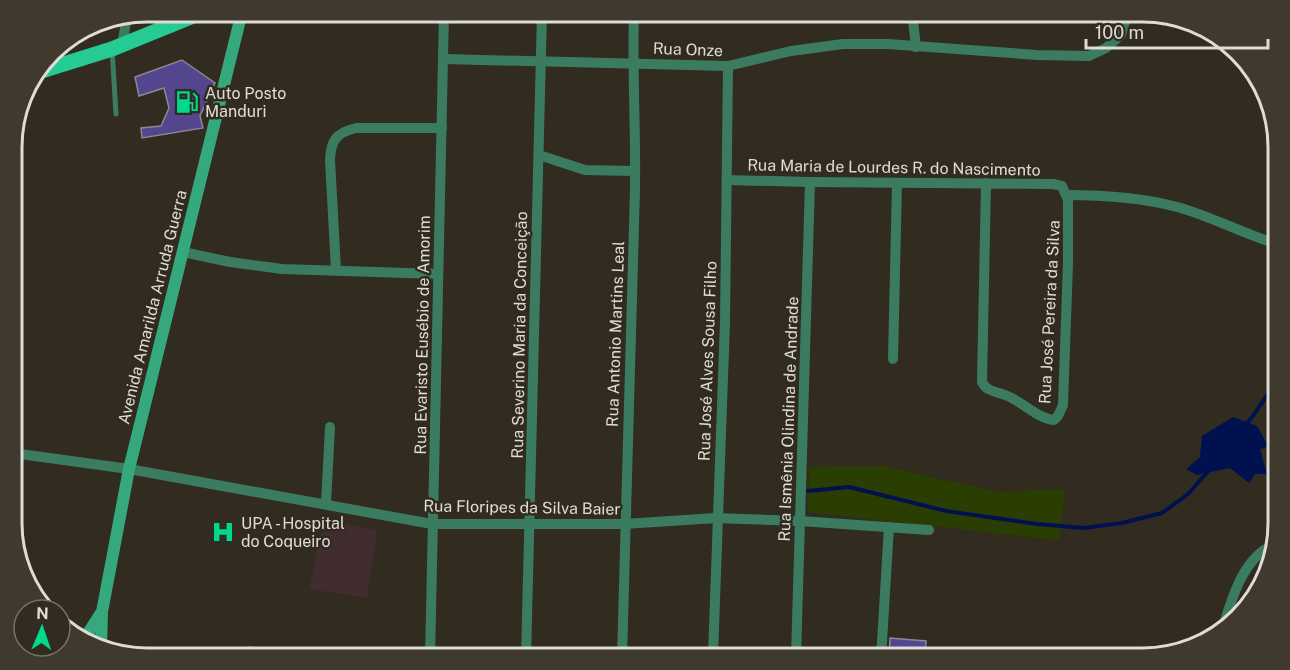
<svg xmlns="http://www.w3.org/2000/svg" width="1290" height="670" viewBox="0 0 1290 670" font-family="'Public Sans',sans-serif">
<rect width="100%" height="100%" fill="#312b20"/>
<path fill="#412d30" d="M324 519 377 531 367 598 309 589Z"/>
<path fill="#2b3e02" d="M882 466 998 492 1065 489 1059 540 808 512 809 467Z"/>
<path fill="#001150" d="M1233 417 1257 426 1269 447 1260 449 1267 474H1255L1249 483 1230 468 1197 475 1186 469 1200 457 1202 436Z"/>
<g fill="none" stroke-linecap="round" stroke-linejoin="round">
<g stroke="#001150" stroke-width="4">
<path d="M1245 426 1255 413 1278 379"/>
<path d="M808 491 849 487 946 511 1037 524 1084 528 1122 523 1162 513 1188 494 1210 469"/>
</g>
</g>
<g fill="#54458f" stroke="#8a8896" stroke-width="1.5">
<path d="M182 60 215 83 200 116 203 128 142 138 141 128 161 126 169 108 164 88 139 96 135 77Z"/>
<path d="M890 638 926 641 925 658H889Z"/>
</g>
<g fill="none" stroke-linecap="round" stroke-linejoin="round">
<path stroke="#3b7c61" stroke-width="5" d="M112 49 116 114"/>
<g stroke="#3b7c61" stroke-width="10">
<path d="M912 12 916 47"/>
<path d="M122 45 127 16"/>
<path d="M443 59 728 66 791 51 843 44H888L1037 55 1089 56 1106 48 1121 35 1128 12"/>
<path d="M539 155 585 170 634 171"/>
<path d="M727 180 810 182 1053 184 1062 186 1068 200V263L1063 405 1058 416 1054 420C1035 418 1021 399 1002 394 993 391 987 391 982 382L986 183"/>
<path d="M1066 195C1104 195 1140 197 1177 207 1211 216 1243 234 1277 244"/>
<path d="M183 252 230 262 282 269 438 274"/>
<path d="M336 270 330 160C331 140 336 133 356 128H442"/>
<path d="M893 359 897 183"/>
<path d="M13 453 129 469 432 524H624L716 518 800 521 929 530"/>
<path d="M326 504 330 427"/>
<path d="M1222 630C1231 602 1242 558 1273 545"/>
<path d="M713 656 725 322 728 66"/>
<path d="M796 657 810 182"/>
<path d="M249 658 250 651"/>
<path d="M430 658 444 12"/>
<path d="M526 658 542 12"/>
<path d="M622 658C625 502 631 346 635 189 636 130 632 71 634 12"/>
<path d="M881 658 889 527"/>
</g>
<g stroke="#36a87e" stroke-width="12">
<path d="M83 641 101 613"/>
<path d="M101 647 102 612 129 469 242 12"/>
</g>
<path stroke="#26cb94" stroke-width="15" d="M38 72 112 49 203 12"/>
</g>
<defs>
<g id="fuel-bare" transform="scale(1.8)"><path d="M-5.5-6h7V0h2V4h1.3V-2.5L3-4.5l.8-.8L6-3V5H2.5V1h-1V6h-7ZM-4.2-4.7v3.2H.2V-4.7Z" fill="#00d98c" stroke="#312b20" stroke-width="2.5" paint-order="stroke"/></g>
<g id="hospital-bare" transform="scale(1.8)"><path d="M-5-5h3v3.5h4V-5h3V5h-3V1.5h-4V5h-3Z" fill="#00d98c" stroke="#312b20" stroke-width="2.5" paint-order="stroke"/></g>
</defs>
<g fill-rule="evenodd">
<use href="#fuel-bare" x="187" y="102"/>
<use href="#hospital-bare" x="223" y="532"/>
</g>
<g text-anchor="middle" stroke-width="5" stroke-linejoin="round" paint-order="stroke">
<g font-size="16" fill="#e0dcd5" stroke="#312b20">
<text transform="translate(688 49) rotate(2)" y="6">Rua Onze</text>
<text transform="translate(894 167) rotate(1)" y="6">Rua Maria de Lourdes R. do Nascimento</text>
<text transform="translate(152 307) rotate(-76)" y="6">Avenida Amarilda Arruda Guerra</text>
<text transform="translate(1049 312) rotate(-87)" y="6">Rua José Pereira da Silva</text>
<text transform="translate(615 334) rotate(-88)" y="6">Rua Antonio Martins Leal</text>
<text transform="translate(422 335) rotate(-89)" y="6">Rua Evaristo Eusébio de Amorim</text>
<text transform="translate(519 335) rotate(-89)" y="6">Rua Severino Maria da Conceição</text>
<text transform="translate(707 361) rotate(-88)" y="6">Rua José Alves Sousa Filho</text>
<text transform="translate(788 419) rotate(-88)" y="6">Rua Ismênia Olindina de Andrade</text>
<text transform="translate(522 507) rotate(1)" y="6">Rua Floripes da Silva Baier</text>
</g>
<g font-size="16" fill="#e0dcd5" stroke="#312b20" text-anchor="start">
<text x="205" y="99">Auto Posto<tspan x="205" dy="18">Manduri</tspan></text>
<text x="241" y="529">UPA - Hospital<tspan x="241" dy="18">do Coqueiro</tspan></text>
</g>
</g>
<path d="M0 0H1290V670H0ZM147 22H1143A125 125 0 0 1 1268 147V523A125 125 0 0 1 1143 648H147A125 125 0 0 1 22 523V147A125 125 0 0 1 147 22Z" fill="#3f392e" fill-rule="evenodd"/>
<path fill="none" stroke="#e0dcd5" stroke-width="3" d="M147 22H1143A125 125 0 0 1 1268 147V523A125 125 0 0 1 1143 648H147A125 125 0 0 1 22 523V147A125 125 0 0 1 147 22Z"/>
<g transform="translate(42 628) rotate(2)"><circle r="28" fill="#312b20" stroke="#777268" stroke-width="1.5"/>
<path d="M0-4.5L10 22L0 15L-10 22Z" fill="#00d98c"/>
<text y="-9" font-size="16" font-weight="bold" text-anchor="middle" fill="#e0dcd5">N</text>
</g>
<path d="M1086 39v9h182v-9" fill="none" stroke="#e0dcd5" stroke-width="3"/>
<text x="1095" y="39" font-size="18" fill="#e0dcd5" stroke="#312b20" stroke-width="4.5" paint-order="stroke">100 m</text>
</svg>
